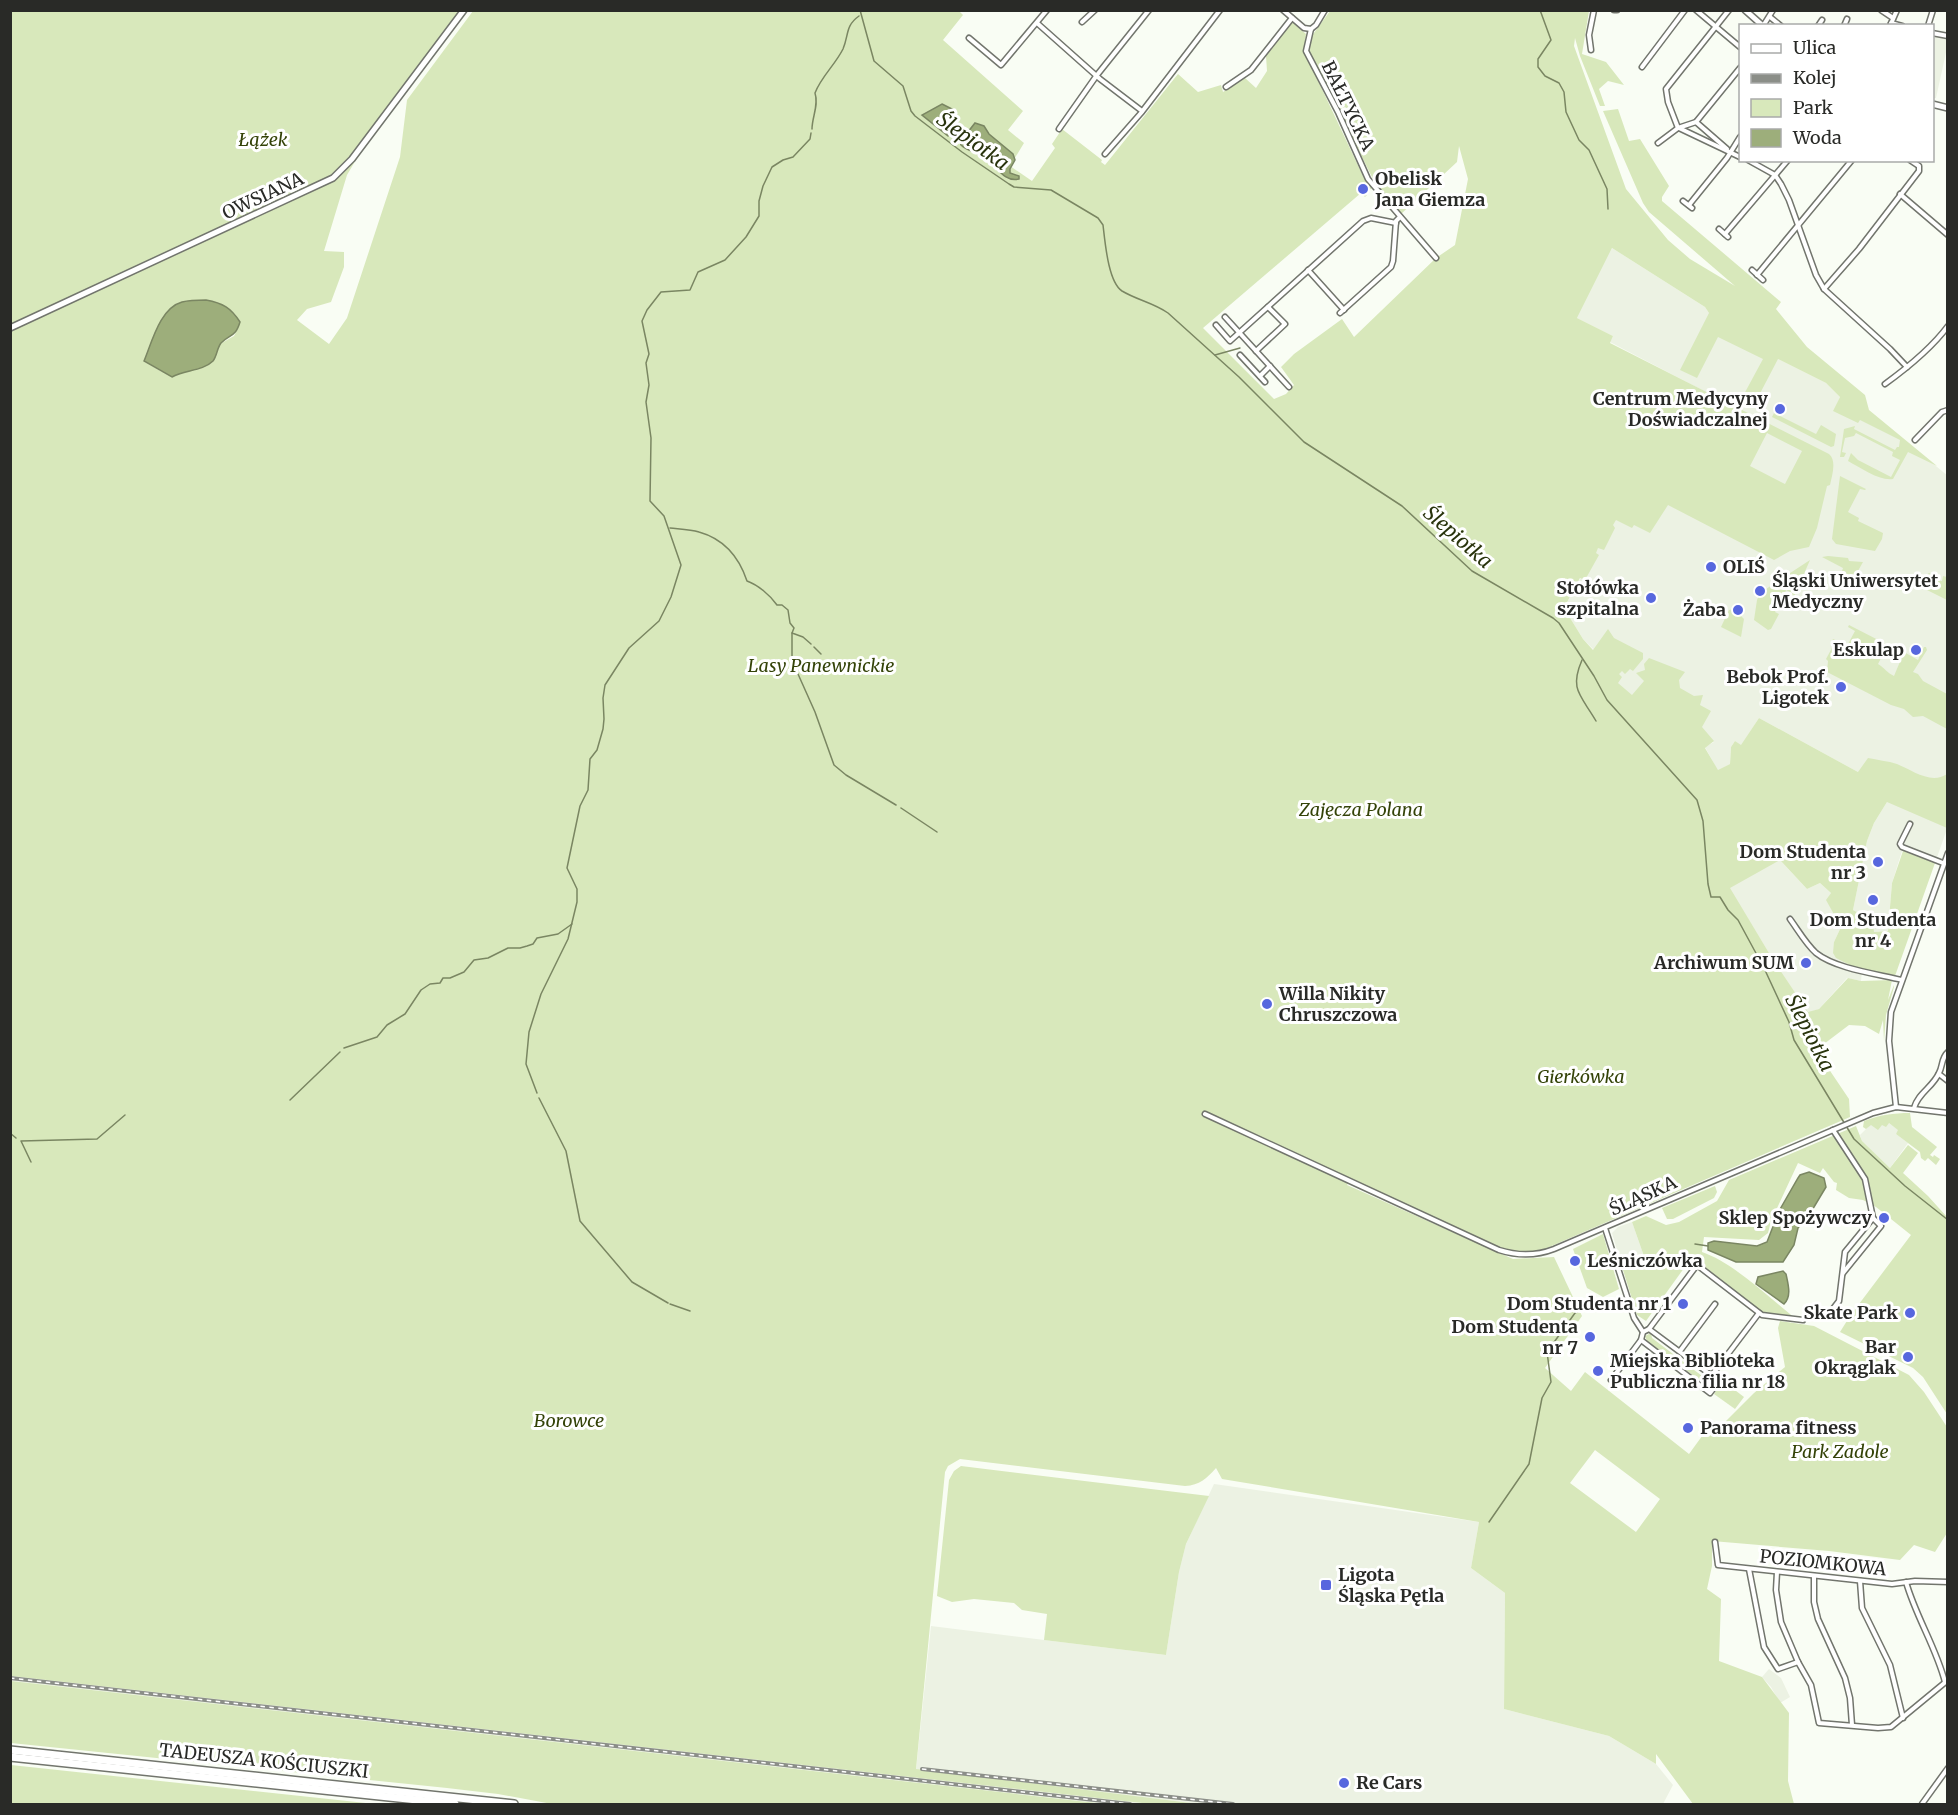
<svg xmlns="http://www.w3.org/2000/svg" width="1958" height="1815" viewBox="0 0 1958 1815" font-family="Merriweather,serif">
<rect width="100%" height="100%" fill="#f9fdf4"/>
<g fill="#ecf2e3">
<path d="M1933 36 1947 39V48L1936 98H1933Z"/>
<path d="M1612 248 1705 307 1709 313 1778 359 1826 383 1840 397 1834 411 1868 410 1948 476 1947 829 1935 863 1902 851 1892 883 1888 931 1874 932 1872 921 1853 910 1867 841 1874 823 1887 802 1858 772 1759 718 1741 746 1735 741 1731 747 1730 764 1718 771 1705 747 1714 742 1633 704 1594 650 1583 639 1564 608 1615 516 1667 505 1752 416 1610 342 1613 336 1577 318Z"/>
<path d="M1779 859 1807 889 1820 883 1831 893 1827 900 1841 927 1834 942 1854 966 1862 971 1861 981 1847 978 1819 1009 1808 1013 1772 958 1729 888Z"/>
<path d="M1889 1123 1899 1130 1896 1134 1908 1143 1890 1168 1862 1141 1860 1135 1871 1124Z"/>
<path d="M1632 1222 1646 1262 1623 1270 1612 1233 1618 1227Z"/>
<path d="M1214 1484 1479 1522 1471 1568 1505 1593 1504 1709 1609 1736 1656 1764 1673 1785 1663 1804H1199L916 1770 931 1626 1166 1655 1179 1572 1186 1544Z"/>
<path d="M1769 1669 1781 1678 1790 1697 1780 1703 1771 1687 1762 1677Z"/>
<path d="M11 1676 466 1726 1151 1804H1106L11 1681Z"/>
</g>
<g fill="#d8e8bb" fill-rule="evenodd">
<path d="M11 11H461L387 107 347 175 324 251 344 252V267L331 302 307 309 297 320 329 344 347 318 400 157 407 100 473 11H959L963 15 943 40 1023 111 1008 130 1024 143 1010 166 1032 181 1055 148 1052 144 1062 129 1102 160 1101 162 1105 165 1178 74 1198 92 1221 85 1223 92 1245 78 1256 88 1267 71 1266 56 1292 22 1306 34 1304 51 1364 178 1372 188 1366 192 1367 195 1365 197 1361 193 1203 328 1274 399 1286 394 1294 385 1281 367 1294 354 1342 319 1354 337 1436 258 1455 245 1468 179 1459 146 1457 162 1401 214 1374 181 1308 50V41L1330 11H1589L1582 54 1606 62 1624 85 1608 81 1599 89 1605 106H1600L1580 56 1575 38 1574 46 1626 189 1668 240 1690 259 1735 286 1649 212 1643 203 1603 111 1618 109 1629 141 1640 139 1669 186 1662 197V201L1781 302 1776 309 1807 347 1865 395 1869 410 1937 466 1908 452 1893 479C1879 481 1861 468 1848 461L1851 453 1858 460 1891 477 1900 460 1892 456 1893 452 1856 433 1854 436 1845 438 1842 452 1846 453 1844 457H1840L1844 429 1855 426 1854 429 1895 450 1897 447H1899L1900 440 1860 420 1858 423 1833 411 1840 397 1826 383 1778 359 1755 403 1743 396 1763 359 1718 337 1697 378 1680 370 1709 313 1705 307 1612 248 1577 318 1613 336 1610 343 1829 454C1837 461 1832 475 1830 485L1827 486 1817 528 1809 547 1790 551 1774 560 1668 505 1650 533 1634 525 1632 528 1616 520 1613 525 1615 528 1604 550 1598 548 1596 553 1599 555 1585 580 1580 578 1564 608 1583 639 1593 650 1608 629 1614 638 1643 653V659L1633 671 1630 669 1625 674 1622 671 1619 674 1622 677 1618 683 1632 695 1644 681 1636 673 1645 670 1644 664 1649 658 1685 672 1679 680 1680 688 1694 696 1703 695 1700 705 1711 711 1702 727 1714 741 1705 748 1718 770 1730 764 1731 747 1735 741 1741 745 1759 718 1858 772 1868 758C1877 760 1888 761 1897 764 1912 770 1931 785 1947 774V828L1887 802 1874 823 1867 841 1853 910 1873 921 1874 932 1888 931 1892 883 1903 851 1935 863 1895 976 1862 971 1836 958 1833 953 1834 942 1841 927 1826 900 1831 893 1820 883 1807 889 1780 860 1730 888 1772 958 1808 1012 1819 1009 1848 978 1861 981 1892 980 1888 1000 1894 985V987L1886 1015 1884 1041 1883 1020 1879 1034 1865 1026 1849 1025 1816 1050 1849 1099 1850 1117 1540 1251C1524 1253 1510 1252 1495 1245L1351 1179 1347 1185 1513 1259 1554 1257 1582 1316 1545 1368 1571 1391 1585 1372 1689 1454 1713 1421 1723 1424 1754 1393 1785 1367 1778 1328 1780 1321 1814 1326 1909 1375 1924 1392 1947 1427V1533L1935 1552 1914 1545 1900 1560 1829 1551 1712 1541V1566L1707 1589 1721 1599 1719 1661 1762 1677 1789 1713 1788 1781 1794 1804H1693L1656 1754V1764L1609 1736 1504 1709 1505 1593 1471 1568 1479 1522 1222 1479 1216 1468C1206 1479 1200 1485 1185 1486L960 1459 948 1466 945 1472 916 1769 1199 1804H1151L11 1676ZM238 328 234 336 220 344 213 360 200 368 181 372H162L144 361ZM1767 433 1802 451 1785 484 1750 466ZM1595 1450 1660 1499 1636 1532 1570 1483Z"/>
<path d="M1774 413 1816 434 1821 425 1836 434 1834 446 1831 447 1772 417Z"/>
<path d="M1840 476 1866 489 1865 490 1860 489 1848 512 1859 518 1858 521 1883 533 1882 539 1875 551 1836 544 1832 539Z"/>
<path d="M1828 556 1848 558 1849 561 1863 562 1854 578 1842 571 1843 568 1822 557Z"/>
<path d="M1810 560 1790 606 1787 605 1792 593 1786 590 1785 593 1788 595 1783 606 1779 604 1775 612 1779 614 1771 629 1768 630 1754 620 1757 600 1760 593Z"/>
<path d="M1929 573 1934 575 1933 580 1942 581 1943 576 1947 577V600L1925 589 1924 586 1923 588 1915 584Z"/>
<path d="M1734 609 1744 619 1741 637 1721 627 1729 610Z"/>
<path d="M1849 625 1888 645 1878 664C1886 669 1886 672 1894 676L1904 652 1918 660 1924 647H1926L1927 650 1913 672 1918 674 1923 681 1947 694V729L1923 716 1913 717 1904 709 1891 705 1827 672 1828 661 1826 659 1833 646 1831 644 1833 639 1844 644H1848L1855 631 1848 627Z"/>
<path d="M1910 1113 1912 1127 1937 1147 1930 1155 1933 1157 1934 1155 1940 1159 1936 1165 1928 1158 1925 1161 1921 1158 1920 1152 1896 1134 1898 1130 1889 1123 1886 1127 1882 1125 1878 1130 1871 1125 1866 1129 1863 1127 1864 1121C1879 1115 1894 1113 1910 1113Z"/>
<path d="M1856 1126 1862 1141 1890 1168 1908 1145 1918 1153 1903 1173 1928 1196 1947 1217V1414L1923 1377 1913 1368 1840 1332 1850 1316 1911 1235 1876 1207 1863 1200 1849 1198 1836 1190 1837 1183 1834 1182 1823 1168 1820 1173 1798 1163 1771 1221 1768 1233 1759 1240 1704 1237 1702 1252C1734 1263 1768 1297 1795 1318L1763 1314 1692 1257 1646 1321 1637 1315 1623 1270 1646 1262 1632 1222 1646 1216 1666 1225 1679 1222 1717 1201 1729 1180Z"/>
<path d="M1715 1186 1717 1192 1714 1198 1673 1219H1667L1662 1208Z"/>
<path d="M1603 1234 1619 1289 1603 1297 1587 1288 1573 1249Z"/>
<path d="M1651 1333 1652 1338 1706 1379 1709 1376 1713 1380V1384L1706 1385 1647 1341 1645 1336Z"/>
<path d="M1723 1381 1744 1397 1735 1409 1714 1394Z"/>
<path d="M961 1466 1209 1496 1186 1544 1179 1572 1166 1655 1044 1640 1047 1614 1022 1610 1014 1603 974 1599 952 1602 937 1596 949 1480 954 1471Z"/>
<path d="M11 1681 1106 1804H552L498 1794 447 1788 11 1743Z"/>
<path d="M11 1765 375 1804H11Z"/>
</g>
<g fill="#9dae7b" stroke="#7a8662" stroke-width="1.5">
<path d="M942 104 952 109V130L948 136 922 115Z"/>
<path d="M975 123 984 126 989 134 1013 154 1015 160 1010 169V173L1019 176V179C1003 183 995 163 983 156 976 151 968 152 961 145L960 142Z"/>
<path d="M206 300C223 303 231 308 240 322 235 338 231 333 221 343 217 348 217 356 213 361 203 371 184 370 172 377L144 361C152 342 160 308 182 302 190 300 198 300 206 300Z"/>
<path d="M1809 1172 1824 1178 1826 1187 1814 1207 1798 1228 1794 1245 1783 1262H1736L1708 1250V1243L1714 1241 1757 1246 1767 1242 1779 1211 1798 1178 1800 1175Z"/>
<path d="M1783 1271 1786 1274C1788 1284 1792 1296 1784 1304L1756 1284 1758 1277Z"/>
</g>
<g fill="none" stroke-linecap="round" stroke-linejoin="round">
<g stroke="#7a8662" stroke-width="1.5">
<path d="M860 10 874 61 903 86 911 111 915 116 962 152 1009 184 1014 187 1051 190 1098 218 1103 225C1105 241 1108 282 1122 291 1137 300 1154 303 1168 313L1239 377 1304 442 1402 506 1472 571 1553 618 1559 623 1594 676 1607 700 1697 800 1703 821 1708 884 1711 897H1720L1728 910 1738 920 1764 968 1789 1022 1794 1040 1854 1139 1905 1186 1948 1220"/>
<path d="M1540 10 1551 40 1538 59V67L1545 76 1559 83 1564 92 1566 112 1579 140 1589 150 1607 189 1608 209"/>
<path d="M812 129C812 117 819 105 815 93 821 77 835 65 843 49 849 35 845 26 859 16"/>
<path d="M1215 355 1240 348"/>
<path d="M670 528C679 529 690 529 699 532 724 539 739 557 747 581 758 585 770 595 777 605H782L788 610 790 623 794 628 792 633 803 637 811 644"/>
<path d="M792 633V657L795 668"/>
<path d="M814 647 821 654"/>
<path d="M1582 660C1569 690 1581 695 1596 721"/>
<path d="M798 674 815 712 834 765 846 775 896 805"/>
<path d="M901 808 937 832"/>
<path d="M344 1048 377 1037 387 1025 405 1014 421 990 430 984 440 983 443 978H450L464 972 474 960 488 958 508 948H520L527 946 533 944 537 938 558 934 572 924"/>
<path d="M537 1093 526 1064 529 1032 541 994 568 939 577 902V889L567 868 580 806 588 790 590 759 597 750 603 729 604 719 603 698 605 685 629 648 659 621 671 597 681 565 664 516 650 501 651 438 646 402 649 385 646 363 649 354 642 321 647 310 661 292 690 290 698 272 725 260 746 237 759 216V201L763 186 772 167 783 160 793 157 810 139 811 133"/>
<path d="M539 1098 566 1151 580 1221 632 1282 668 1303"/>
<path d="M290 1100 340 1052"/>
<path d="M10 1133 16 1138"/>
<path d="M31 1162 21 1141 97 1139 125 1115"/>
<path d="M1695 1244 1708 1246"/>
<path d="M670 1304 690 1311"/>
<path d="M1489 1522 1529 1464 1542 1398 1551 1382 1547 1352 1575 1313 1593 1302"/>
</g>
<g stroke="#72756d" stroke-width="7">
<g id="minor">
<path d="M1283 10 1304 28 1311 29"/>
<path d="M1614 10H1617"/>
<path d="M1696 10 1740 47"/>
<path d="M1881 10 1893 18"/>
<path d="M1770 17 1781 26"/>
<path d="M1082 22 1095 10"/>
<path d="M1037 23 1100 79 1142 111"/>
<path d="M1891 23 1902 26"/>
<path d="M1763 26 1773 10"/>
<path d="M1818 26 1822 20"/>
<path d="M1844 26 1847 19"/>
<path d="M1890 26 1897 10"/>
<path d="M1928 26 1933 10"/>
<path d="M1311 29 1306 51 1338 112 1368 179 1436 258"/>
<path d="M1311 29 1316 25 1325 10"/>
<path d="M1932 33 1948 36"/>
<path d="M969 38 1001 65 1047 10"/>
<path d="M1591 50 1589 35 1594 10"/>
<path d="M1642 67 1685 10"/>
<path d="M1226 87 1251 70 1292 18"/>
<path d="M1696 122 1727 149"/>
<path d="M1678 128 1668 102 1666 89 1729 10"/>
<path d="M1679 128 1740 157"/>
<path d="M1059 129 1097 75 1149 10"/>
<path d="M1658 143 1678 128 1696 122 1740 68"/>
<path d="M1105 154 1141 113 1220 10"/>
<path d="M1748 160 1775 175 1781 184 1789 200 1816 275 1824 289 1890 349 1907 367"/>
<path d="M1900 194 1948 235"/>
<path d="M1683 201 1692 208"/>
<path d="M1689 205 1727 158 1740 137"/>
<path d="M1719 229 1728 237"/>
<path d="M1725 234 1788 160"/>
<path d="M1308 270 1344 310"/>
<path d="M1752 270 1763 280"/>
<path d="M1757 275 1852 160"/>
<path d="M1824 289 1859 249 1919 171V166L1910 160"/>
<path d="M1340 313 1391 267 1393 261 1396 221 1400 217"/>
<path d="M1225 317 1289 387"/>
<path d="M1216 325 1230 341 1363 221 1371 218 1396 223"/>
<path d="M1256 351 1285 324 1268 307"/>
<path d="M1240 355 1265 382"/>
<path d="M1260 376 1270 366"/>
<path d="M1885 384C1907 368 1931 349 1948 326"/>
<path d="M1915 440 1942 412 1948 410"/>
<path d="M1910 824 1900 844 1902 847 1943 863"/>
<path d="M1790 919C1798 930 1806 944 1816 953 1836 969 1878 974 1902 980"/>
<path d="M1939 1074 1948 1081"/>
<path d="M1896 1107 1889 1041 1891 1012 1948 853"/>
<path d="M1914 1108C1918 1093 1933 1087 1939 1073 1943 1066 1941 1058 1948 1052"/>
<path d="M1205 1114 1499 1250C1518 1256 1536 1256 1554 1249L1873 1113 1896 1107 1948 1113"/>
<path d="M1605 1228 1634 1318 1643 1332 1641 1340 1611 1380"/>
<path d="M1843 1273 1881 1226 1873 1218"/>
<path d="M1829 1314 1839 1301 1845 1252 1873 1218 1865 1179 1833 1130"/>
<path d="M1643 1332 1649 1329 1697 1265 1762 1315 1803 1320"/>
<path d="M1641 1340 1710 1393 1719 1381 1649 1329"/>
<path d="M1680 1351 1715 1304"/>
<path d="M1712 1375 1759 1313"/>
<path d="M1715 1542 1718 1565 1892 1584 1915 1581 1948 1582"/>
<path d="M1749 1569 1764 1647 1778 1669 1798 1662"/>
<path d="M1777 1572 1776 1590 1781 1622 1798 1662 1811 1685 1819 1723 1878 1728 1891 1727 1948 1680"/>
<path d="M1814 1576V1602L1818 1619 1845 1678 1850 1698 1852 1725"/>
<path d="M1860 1581 1862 1608 1890 1665 1903 1718"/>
<path d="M1906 1582C1916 1617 1936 1647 1945 1682"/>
<path d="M1922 1804 1948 1768"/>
</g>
</g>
<g stroke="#72756d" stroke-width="8">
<g id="tertiary">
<path d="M1745 10 1763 26"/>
<path d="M1932 104 1948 108"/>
<path d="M10 328 333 178 352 159 464 10"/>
</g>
</g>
<g stroke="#72756d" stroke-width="10">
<g id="primary">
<path d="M10 1750 514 1804"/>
<path d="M10 1757 455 1804"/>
</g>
</g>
<use href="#minor" stroke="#fff" stroke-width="4"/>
<use href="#tertiary" stroke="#fff" stroke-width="5"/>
<use href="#primary" stroke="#fff" stroke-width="7"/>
<g stroke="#8b8e88" stroke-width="4">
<g id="rail">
<path d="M10 1678 1130 1804"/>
<path d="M922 1769 1233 1804"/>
</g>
</g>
<use href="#rail" stroke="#fff" stroke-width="1.5" stroke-dasharray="4.5" stroke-linecap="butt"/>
</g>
<g fill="#5767de" stroke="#fff" stroke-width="2">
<circle cx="1363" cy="189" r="6"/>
<circle cx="1780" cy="409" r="6"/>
<circle cx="1711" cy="567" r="6"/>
<circle cx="1760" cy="591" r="6"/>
<circle cx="1651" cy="598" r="6"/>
<circle cx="1738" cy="610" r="6"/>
<circle cx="1916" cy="650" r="6"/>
<circle cx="1841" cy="687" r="6"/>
<circle cx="1878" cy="862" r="6"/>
<circle cx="1873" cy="900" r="6"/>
<circle cx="1806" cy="963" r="6"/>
<circle cx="1267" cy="1004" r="6"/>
<circle cx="1884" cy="1218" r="6"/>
<circle cx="1575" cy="1261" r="6"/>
<circle cx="1683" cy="1304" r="6"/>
<circle cx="1910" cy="1313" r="6"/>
<circle cx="1590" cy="1337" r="6"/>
<circle cx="1908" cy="1357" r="6"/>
<circle cx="1598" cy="1371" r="6"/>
<circle cx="1688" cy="1428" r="6"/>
<rect x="1320" y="1579" width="12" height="12" rx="3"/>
<circle cx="1344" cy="1783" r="6"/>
</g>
<g text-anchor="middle" stroke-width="6" stroke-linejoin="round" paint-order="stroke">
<g font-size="18" fill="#292a27" stroke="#fff">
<text transform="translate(1348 106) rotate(64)" y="6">BAŁTYCKA</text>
<text transform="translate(263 196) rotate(-25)" y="6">OWSIANA</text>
<text transform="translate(1643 1196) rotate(-24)" y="6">ŚLĄSKA</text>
<text transform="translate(1823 1563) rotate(6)" y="6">POZIOMKOWA</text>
<text transform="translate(264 1761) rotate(6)" y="6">TADEUSZA KOŚCIUSZKI</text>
</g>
<g font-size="18" font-style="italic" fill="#344308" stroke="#fff">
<text x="263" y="146">Łążek</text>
<text x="821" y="672">Lasy Panewnickie</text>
<text x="1361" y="816">Zajęcza Polana</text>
<text x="1581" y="1083">Gierkówka</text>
<text x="569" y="1427">Borowce</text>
<text x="1840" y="1458">Park Zadole</text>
</g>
<g font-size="18" font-weight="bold" fill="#292a27" stroke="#fff" text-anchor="end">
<text x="1375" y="185" text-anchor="start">Obelisk<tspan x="1375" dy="21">Jana Giemza</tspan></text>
<text x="1768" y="405">Centrum Medycyny<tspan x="1768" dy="21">Doświadczalnej</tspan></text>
<text x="1723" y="573" text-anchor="start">OLIŚ</text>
<text x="1772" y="587" text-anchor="start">Śląski Uniwersytet<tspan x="1772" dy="21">Medyczny</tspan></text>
<text x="1639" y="594">Stołówka<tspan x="1639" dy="21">szpitalna</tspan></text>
<text x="1726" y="616">Żaba</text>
<text x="1904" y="656">Eskulap</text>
<text x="1829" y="683">Bebok Prof.<tspan x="1829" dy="21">Ligotek</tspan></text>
<text x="1866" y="858">Dom Studenta<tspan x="1866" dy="21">nr 3</tspan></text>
<text x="1873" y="926" text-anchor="middle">Dom Studenta<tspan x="1873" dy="21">nr 4</tspan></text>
<text x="1794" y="969">Archiwum SUM</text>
<text x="1279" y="1000" text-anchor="start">Willa Nikity<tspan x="1279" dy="21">Chruszczowa</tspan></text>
<text x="1872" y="1224">Sklep Spożywczy</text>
<text x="1587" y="1267" text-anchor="start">Leśniczówka</text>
<text x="1671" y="1310">Dom Studenta nr 1</text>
<text x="1898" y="1319">Skate Park</text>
<text x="1578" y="1333">Dom Studenta<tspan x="1578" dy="21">nr 7</tspan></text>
<text x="1896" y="1353">Bar<tspan x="1896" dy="21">Okrąglak</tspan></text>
<text x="1610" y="1367" text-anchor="start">Miejska Biblioteka<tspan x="1610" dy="21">Publiczna filia nr 18</tspan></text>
<text x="1700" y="1434" text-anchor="start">Panorama fitness</text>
<text x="1338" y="1581" text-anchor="start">Ligota<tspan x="1338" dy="21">Śląska Pętla</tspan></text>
<text x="1356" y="1789" text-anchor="start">Re Cars</text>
</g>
<g font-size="20" font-style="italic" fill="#29340d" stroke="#fff">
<text transform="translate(973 141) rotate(36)" y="7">Ślepiotka</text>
<text transform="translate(1458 537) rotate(41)" y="7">Ślepiotka</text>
<text transform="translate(1810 1033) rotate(63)" y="7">Ślepiotka</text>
</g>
</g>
<rect width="1958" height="1815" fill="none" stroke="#292a27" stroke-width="24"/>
<rect x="1739" y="24" width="195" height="138" fill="#ffffff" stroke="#a9aaa9" stroke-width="1.5"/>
<rect x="1751" y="44" width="30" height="9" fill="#ffffff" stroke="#a9aaa9" stroke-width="1.5"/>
<text x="1793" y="54" font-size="18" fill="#292a27">Ulica</text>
<rect x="1751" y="74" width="30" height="9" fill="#8b8e88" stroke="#a9aaa9" stroke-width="1.5"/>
<text x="1793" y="84" font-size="18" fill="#292a27">Kolej</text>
<rect x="1751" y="99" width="30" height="18" fill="#d8e8bb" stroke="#a9aaa9" stroke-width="1.5"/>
<text x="1793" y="114" font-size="18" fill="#292a27">Park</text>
<rect x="1751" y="129" width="30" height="18" fill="#9dae7b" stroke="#a9aaa9" stroke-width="1.5"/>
<text x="1793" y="144" font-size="18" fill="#292a27">Woda</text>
</svg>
